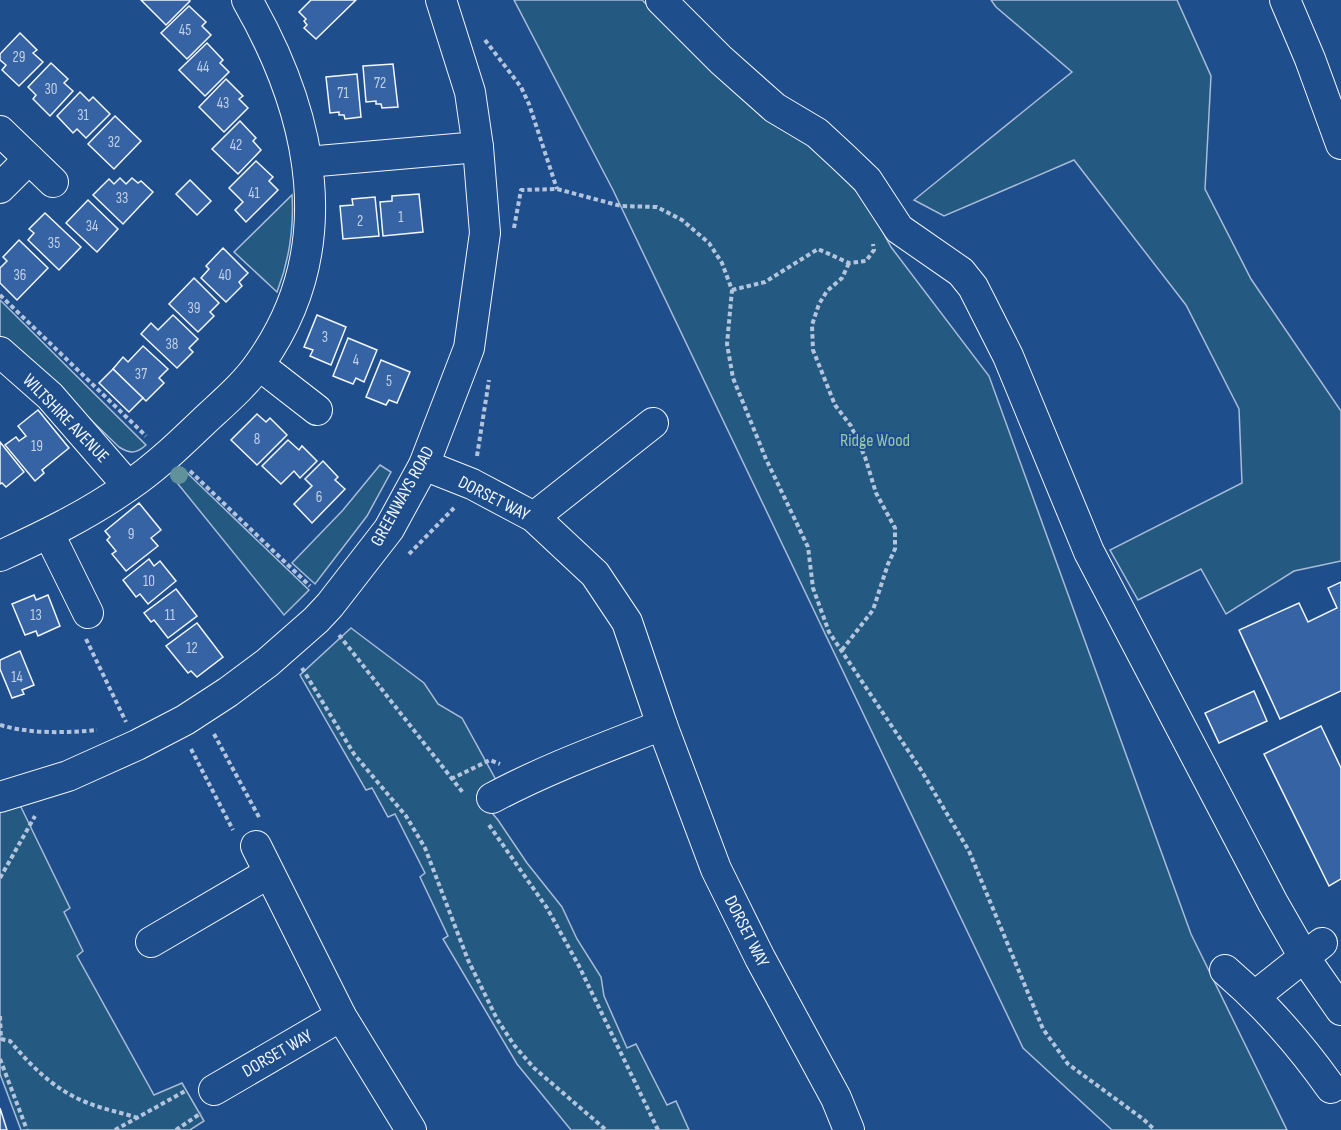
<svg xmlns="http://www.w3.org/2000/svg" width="1341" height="1130" viewBox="0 0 1341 1130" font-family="'Sofia Sans Condensed',sans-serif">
<rect width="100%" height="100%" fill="#1f4e8c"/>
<g fill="#245a82" stroke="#a8bbd7" stroke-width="1.5">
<path d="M514 0H642L742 96 819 153 866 201 891 247 989 376 1191 934 1287 1130H1112L1023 1048 613 190Z"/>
<path d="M991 0H1177L1211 76 1205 189 1251 279 1341 411V561L1294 571 1226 614 1201 569 1138 600 1110 550 1242 483 1239 409 1186 305 1074 160 944 216 914 200 1072 72 996 7Z"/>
<path d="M292 195C294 228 289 261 277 292L234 252Z"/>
<path d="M0 300 146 445C136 454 130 454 119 447L58 388 0 337Z"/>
<path d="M380 465 391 472 367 516 315 584 292 563 343 510Z"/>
<path d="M183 469 309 590 284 615 174 479Z"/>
<path d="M351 628 424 683 438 704 462 718 496 780 477 795 498 820 527 863 562 907 577 939 601 977 604 996 627 1048 636 1044 667 1105 676 1101 689 1130H571L517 1064 443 939 448 936 420 877 425 873 395 814 388 817 372 788 366 790 300 675Z"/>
<path d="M19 803 70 908 64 912 83 951 77 956 154 1095 182 1083 204 1121 190 1130H21L0 1074V810Z"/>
</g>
<g fill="#3563a3" stroke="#f2f6ff" stroke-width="1.5">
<path d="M141 0H189L190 1 166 25Z"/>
<path d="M311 0H356L316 39 304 28 307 25 304 21 306 19 299 12Z"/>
<path d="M189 6 206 22 202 26 211 35 187 59 161 33Z"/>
<path d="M20 33 37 50 33 53 43 62 19 86 2 70 6 65 0 60V54Z"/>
<path d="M207 43 223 60 220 63 229 72 205 96 179 70Z"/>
<path d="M51 63 68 79 64 83 73 91 50 116 33 99 36 95 28 87Z"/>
<path d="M393 64 398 107 382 108 381 104H376V101L366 102 363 66Z"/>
<path d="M357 74 361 117 345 119 344 115H339V112L330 113 326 77Z"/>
<path d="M226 79 243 96 239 99 248 108 224 132 199 107Z"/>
<path d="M80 92 89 101 93 97 110 114 86 138 77 129 73 133 57 116Z"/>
<path d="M115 116 141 141 114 169 88 144Z"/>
<path d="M240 121 256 138 253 141 261 150 238 174 212 149Z"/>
<path d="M256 161 273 177 269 181 278 190 246 222 235 210 243 202 229 188Z"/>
<path d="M120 178 126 184 132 178 138 183 141 181 153 192 123 224 93 195 109 179 114 184Z"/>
<path d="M190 180 211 201 197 215 176 194Z"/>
<path d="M419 194 423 232 383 236 380 202 392 201V196Z"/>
<path d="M375 197 379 236 343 239 340 206 353 205 352 199Z"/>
<path d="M88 200 118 229 97 252 66 223Z"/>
<path d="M45 213 81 247 59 270 28 240 34 233 29 229Z"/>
<path d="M19 240 48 268 17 300 0 283V268L7 261 3 257Z"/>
<path d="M223 248 248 273 239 282 242 286 226 302 201 278 209 269 206 266Z"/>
<path d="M194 278 219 303 210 312 214 316 198 332 169 304Z"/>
<path d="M173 315 198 339 189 348 193 352 177 368 141 334 151 323 158 330Z"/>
<path d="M317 315 346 327 331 365 310 356 313 350 304 347Z"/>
<path d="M348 338 377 350 364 382 356 378 353 384 333 376Z"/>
<path d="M143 346 168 369 159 378 164 383 146 401 113 369 123 357 128 362Z"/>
<path d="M381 360 410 372 397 403 389 400 386 405 366 397Z"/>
<path d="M113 369 143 398 129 412 99 383Z"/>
<path d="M38 410 69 448 42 470 44 473 35 481 5 445 16 437 19 441 26 436 18 426Z"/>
<path d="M257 414 266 422 270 418 287 435 257 465 231 440Z"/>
<path d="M288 440 299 450 302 446 317 461 300 478 294 471 281 484 262 466Z"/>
<path d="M0 442 24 472 6 487 2 483 0 484Z"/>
<path d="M323 461 338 477 335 480 345 489 312 523 294 504 312 486 305 479Z"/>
<path d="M139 503 161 530 151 538 158 546 126 571 112 554 116 551 107 540 110 537 105 531Z"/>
<path d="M149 559 154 566 160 561 176 581 148 604 140 594 136 597 123 580Z"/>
<path d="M1341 582V691L1280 719 1239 630 1299 603 1308 622 1337 608 1328 588Z"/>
<path d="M176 589 197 616 168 638 154 620 151 622 144 613Z"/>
<path d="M34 595 36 600 48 595 60 626 38 636 36 631 25 635 12 604Z"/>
<path d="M197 623 223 657 197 677 191 671 188 673 166 646Z"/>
<path d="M20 651 34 685 22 690 24 694 12 698 0 669V660Z"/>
<path d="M1254 691 1267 721 1219 743 1205 713Z"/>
<path d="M1321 726 1341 768V879L1329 886 1264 754Z"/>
<path d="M0 1108 7 1130H0Z"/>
</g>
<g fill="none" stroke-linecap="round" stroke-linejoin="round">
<g stroke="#f2f6ff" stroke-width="32">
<g id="minor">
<path d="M661 0 721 60 775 108 817 133 844 158 867 180 899 229 961 272 973 287 1008 356 1089 552 1273 903 1304 957 1341 1010"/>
<path d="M1285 0 1310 59 1341 144"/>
<path d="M0 131 53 182"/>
<path d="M307 162 478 147"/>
<path d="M0 188 29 159"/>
<path d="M0 352 50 396 128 486"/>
<path d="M259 365 317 410"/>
<path d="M424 465 472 484 534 517 595 574 627 622 662 725 716 869 760 958 836 1098 849 1130"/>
<path d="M534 517 653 423"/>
<path d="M49 534 88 613"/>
<path d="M0 556C44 536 87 515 127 487 155 468 179 445 203 422 222 404 245 385 260 363 342 248 313 115 247 0"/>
<path d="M0 797 68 776 137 745 185 720 228 692 267 663 316 620 330 605 389 529 424 465 469 348 485 233 478 147 470 92 441 0"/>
<path d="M492 798C546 769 604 748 662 725"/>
<path d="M256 846 341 1016 411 1130"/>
<path d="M151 942 269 873"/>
<path d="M1225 970C1267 1006 1299 1043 1331 1088"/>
<path d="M1255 996 1322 943"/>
<path d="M214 1090 341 1016"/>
</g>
</g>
<g stroke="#b3c4dc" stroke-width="4" stroke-dasharray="4.5 3" stroke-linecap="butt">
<path d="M485 40 521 87 529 104 557 189"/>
<path d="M514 228 521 190 557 189 621 206 657 207 682 220 709 243 722 263 732 290 727 344 733 378 766 459 808 547 813 588 829 632 921 770 969 851 1043 1029 1068 1064 1143 1119 1155 1130"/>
<path d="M732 290 765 282 818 249 849 263 866 261 874 250 873 244"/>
<path d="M0 295 146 436"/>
<path d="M477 456 489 380"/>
<path d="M190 471 310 586"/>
<path d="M409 554 454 508"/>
<path d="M339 635 464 794"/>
<path d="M86 639 126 722"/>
<path d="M842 650 873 610 888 564 895 549V528L876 493 865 457 851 426 835 405 813 350 812 325 819 304 827 291 842 278 849 263"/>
<path d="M302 668 354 754 406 816 425 848 468 960 497 1019 514 1045 534 1068 606 1130"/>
<path d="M0 725C31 734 65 733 97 730"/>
<path d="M214 734 260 819"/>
<path d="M191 749 233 830"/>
<path d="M451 779 490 760 500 764"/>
<path d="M489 825 547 908 579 966 658 1130"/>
<path d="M0 878 35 816"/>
<path d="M0 1016 1 1040"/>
<path d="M1 1039 10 1041C31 1066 53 1088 83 1101 101 1109 120 1112 138 1118"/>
<path d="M0 1059 27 1130"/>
<path d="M115 1130 187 1090"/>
<path d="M176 1130 201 1113"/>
</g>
<use href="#minor" stroke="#1f4e8c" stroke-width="30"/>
</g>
<circle fill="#61919a" cx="179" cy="475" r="9"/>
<g text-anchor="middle" stroke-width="4.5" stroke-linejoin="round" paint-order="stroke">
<g font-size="15" fill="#c3d1e8">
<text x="185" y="35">45</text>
<text x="19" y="62">29</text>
<text x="203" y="72">44</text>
<text x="380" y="88">72</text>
<text x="51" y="94">30</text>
<text x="343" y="98">71</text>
<text x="223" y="108">43</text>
<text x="83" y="120">31</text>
<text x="114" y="147">32</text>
<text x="236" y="150">42</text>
<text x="254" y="198">41</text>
<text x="122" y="203">33</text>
<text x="401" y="222">1</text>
<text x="360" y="226">2</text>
<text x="92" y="231">34</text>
<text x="54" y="248">35</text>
<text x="20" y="280">36</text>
<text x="225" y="280">40</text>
<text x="194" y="313">39</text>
<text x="325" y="342">3</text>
<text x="172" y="349">38</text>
<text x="356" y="365">4</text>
<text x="141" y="379">37</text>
<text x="389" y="386">5</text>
<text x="257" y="444">8</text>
<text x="37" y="451">19</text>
<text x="319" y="502">6</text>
<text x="131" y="539">9</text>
<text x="149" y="586">10</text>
<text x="36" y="620">13</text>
<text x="170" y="620">11</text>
<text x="192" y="653">12</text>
<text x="17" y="682">14</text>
</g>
<g font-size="18" fill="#f2f6ff" stroke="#1f4e8c">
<text transform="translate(66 418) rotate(46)" y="6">WILTSHIRE AVENUE</text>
<text transform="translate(402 496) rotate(-61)" y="6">GREENWAYS ROAD</text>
<text transform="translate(494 498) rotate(27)" y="6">DORSET WAY</text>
<text transform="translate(747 931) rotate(63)" y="6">DORSET WAY</text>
<text transform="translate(277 1053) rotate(-30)" y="6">DORSET WAY</text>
</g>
<g font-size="18" fill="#97c8a6" stroke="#1f4e8c">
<text x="875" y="446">Ridge Wood</text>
</g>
</g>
</svg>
